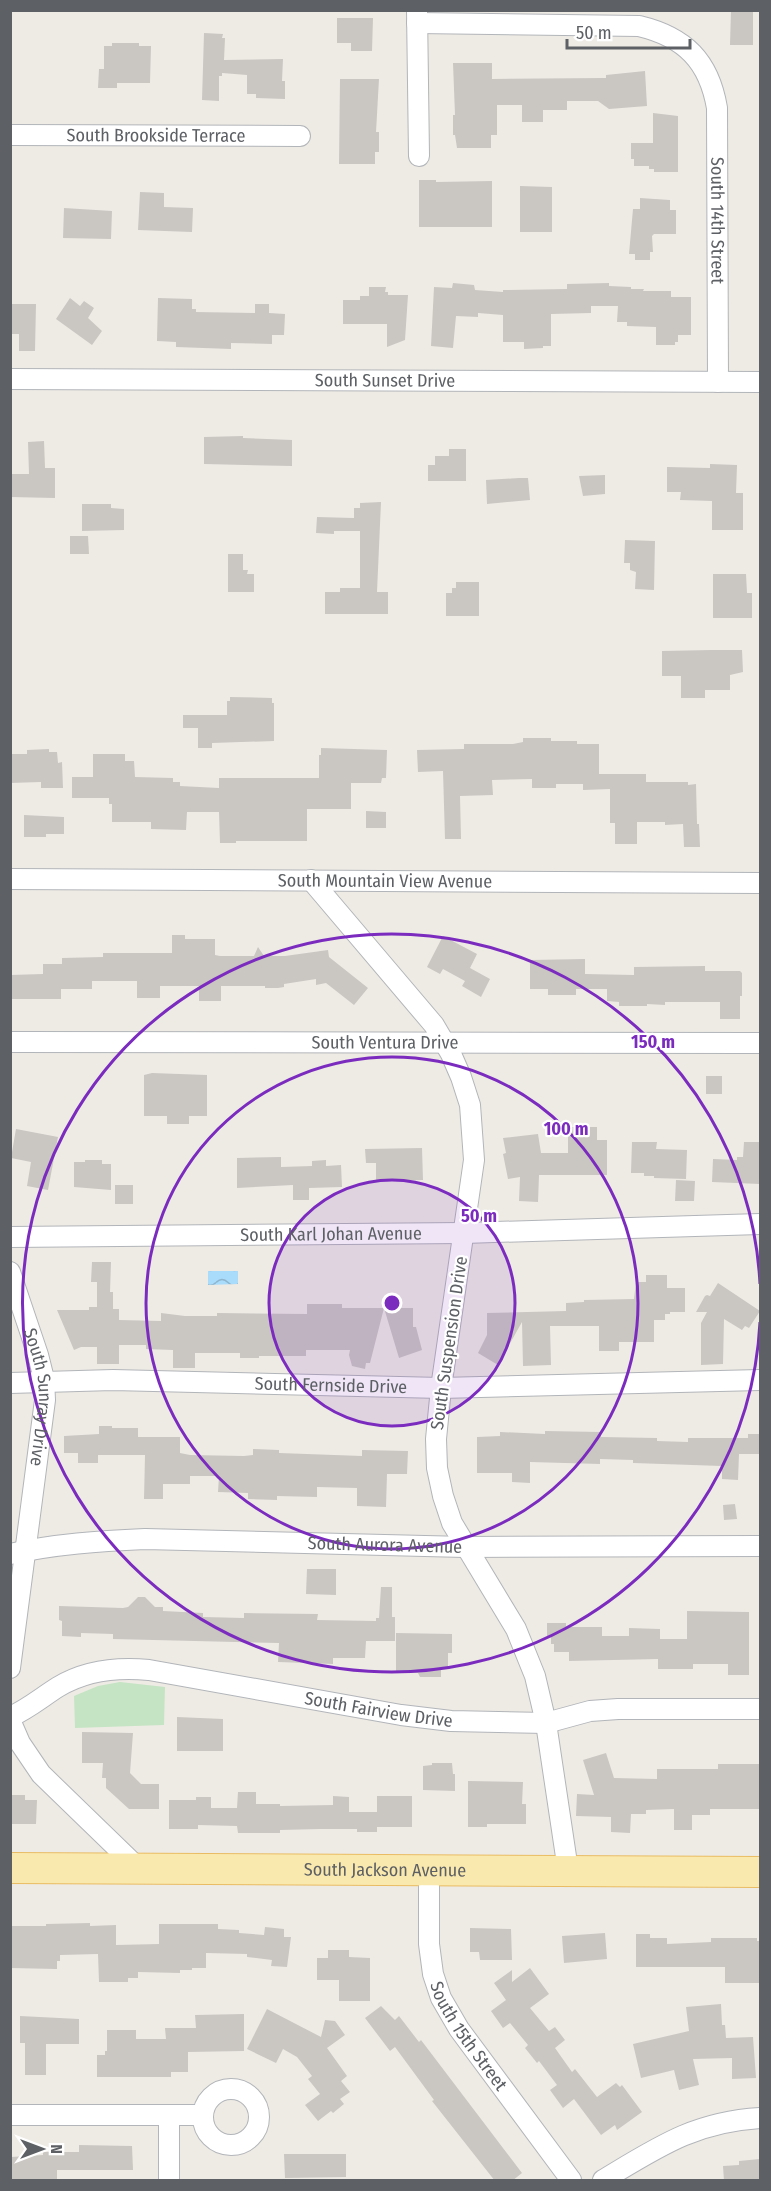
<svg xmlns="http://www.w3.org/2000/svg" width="771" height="2191" viewBox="0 0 771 2191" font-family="'Fira Sans Condensed',sans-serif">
<defs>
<pattern id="water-waves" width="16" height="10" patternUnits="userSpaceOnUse" patternTransform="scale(1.5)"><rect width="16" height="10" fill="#a9dbfa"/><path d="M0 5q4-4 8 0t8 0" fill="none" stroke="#8db5ce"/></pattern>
</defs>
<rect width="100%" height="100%" fill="#eeebe5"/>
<path fill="#c5e4c3" d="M120 1682 165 1687 164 1725 75 1728 74 1696 98 1686Z"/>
<path fill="url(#water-waves)" d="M208 1271H238V1284L208 1285Z"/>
<g fill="#cac6c2">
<path d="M731 10 753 12V45H730Z"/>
<path d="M337 18H373L372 51H351V43H337Z"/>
<path d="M204 33 223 34 222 38H225L224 60 283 59 282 81H285V99L256 98V94H247V75L222 73V76H219V101L202 100Z"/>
<path d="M112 43H139V46H151L150 83H117V88H98L99 69H104V46H112Z"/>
<path d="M453 63H492V79L606 78V75L645 71 647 106 609 109 598 101H567V110H543V122H522V105H497V135H491V148H457L455 135H453V115H455Z"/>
<path d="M340 79H379L376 132H379V152H375V164H339Z"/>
<path d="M653 113 678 116V172H654V169H649V166H634V159H631V143H653Z"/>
<path d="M419 180H436V182L492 181V227H419Z"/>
<path d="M520 186 552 187V232H520Z"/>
<path d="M140 192 164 193V207L193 208 192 232 138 230Z"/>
<path d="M640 198 670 200V210H676V234H654L652 236 653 252H650V260H635V254H629L633 209H640Z"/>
<path d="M64 208 112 211 111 239 63 238Z"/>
<path d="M453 283 474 285 475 290 503 292V290L567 289V284L609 283V286L631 287V289H644L643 291H671V297H691V335H678V342H675V345H656V327L627 326V322H617L618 306H591V313L551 314V346H543V348L524 349V342H503V315L478 313V317L456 316 453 348 431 346 434 287 452 288Z"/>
<path d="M369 287H386L385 292H388V295H408L405 340 387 347V324H343V300H360V296H369Z"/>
<path d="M70 298 80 306 84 301 94 308 88 318 102 331 92 345 56 319Z"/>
<path d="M158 298 192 299V309H196V312L255 313V304H269V313L285 314 284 335H272V344L231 343V349L176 347V342L157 341Z"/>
<path d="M10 304H36L35 351H19V334H10Z"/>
<path d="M243 436V438L292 440V466L204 464V437Z"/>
<path d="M44 441 45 468H55V498L10 497V474H29L28 442Z"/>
<path d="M449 449H466V481H428V465H435V456H449Z"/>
<path d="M710 464 737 465 736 493H743V530H712V501L680 500 681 492H667V467L710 468Z"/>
<path d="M605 475V494L583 496 579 476Z"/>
<path d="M519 478H528L530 500 487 504 486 480Z"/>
<path d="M381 502 377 592H388V614H325V592H340V588H360V531H334V534L316 533 317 517 354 518V508H360V503Z"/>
<path d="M82 504H111V508L124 509V530L82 531Z"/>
<path d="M70 536H88L89 554H70Z"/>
<path d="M625 540 655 541 654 590 635 589 636 572 630 570V563H624Z"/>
<path d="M228 554H243V570H248L247 574H254V592H228Z"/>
<path d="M713 574H746L747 593H752V618H713Z"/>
<path d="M456 582H479V616H446V593H452V588H456Z"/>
<path d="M712 650H742L743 672 730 675V690H705V698H681V676H662V651Z"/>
<path d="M230 697 272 698V703H274V741L212 743V748H198V728H183V715H227V701H230Z"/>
<path d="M523 738H551V741H577V744H599V774H646V782H688V785L696 784 697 824H699L700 847H684L683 824 665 825V822H637V844H615V823H610V789L583 790V784H556V788H532V779L492 780 493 795 460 796 461 839H445L443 771 418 772 417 750 464 749V744H513L523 742Z"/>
<path d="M321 748 387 750 386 778H382L381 783H351V809H307V841H236V843H220L219 812H187L186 830 151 829V822H112V804H109V798H72V777H93V754H125V761H134L135 777 173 778V782H180V786L219 788V778H319V755H321Z"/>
<path d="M49 749V752H57L58 763 62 762 63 788H41V782L10 783V754H27V750Z"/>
<path d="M366 811 386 812V828H366Z"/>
<path d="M24 815 64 817V834H46V837H24Z"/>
<path d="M172 935H185V939H215V955L220 956H254L258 947 264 956H285L328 950 329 957 368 988 354 1005 326 983 316 985V979L284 984V987L278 988H265V986H221V1001H199V986H160V998H137V981H92V989H61V999H10V975L43 974V964H62V958L103 957V953H172Z"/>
<path d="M443 936 477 954 470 968 490 979 481 997 462 986 465 981 443 969 440 974 427 967Z"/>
<path d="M585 959V974L634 975V967L705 966V971H740L742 973V996H740V1019H720V1002H665V1005L647 1004V1006H619V1002L607 1001V989H576V995H548V989H530V960Z"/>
<path d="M152 1073 207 1075V1116H189V1124H167V1116H144V1075Z"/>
<rect x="706" y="1076" width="16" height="18"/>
<path d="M568 1127H597V1140H607V1175H539L538 1202 519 1201 520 1177 508 1179 503 1154 506 1153 503 1138 538 1134 541 1153H568Z"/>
<path d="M16 1129 58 1137 48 1190 27 1186 31 1162 11 1158Z"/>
<path d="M632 1142H657L656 1149 687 1150 686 1179 654 1178V1176H644V1173H631Z"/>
<path d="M744 1142H760V1184L712 1182 713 1159 737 1160V1157H743Z"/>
<path d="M422 1148 423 1180 376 1181V1163H366L365 1149Z"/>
<path d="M281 1157V1167L312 1166V1161L326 1160V1166L341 1165 342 1187 309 1188V1200H293V1185L237 1188V1158Z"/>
<path d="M85 1160H102V1164H111V1190L74 1187V1162H85Z"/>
<path d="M676 1180 695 1181 694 1201H675Z"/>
<rect x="115" y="1185" width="18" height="19"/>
<path d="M92 1262H111L110 1292H113V1309H119V1320L161 1321V1313L185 1316H217V1313L307 1314V1304H342V1308H413V1327H416L422 1350 399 1358 384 1308 370 1363H366L365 1369 352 1366 349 1355 350 1350H306V1356H259V1358H240V1353H195V1368H173V1350L146 1349V1345H119V1364H97V1347H81L74 1350 57 1310H89V1307H97V1282H91Z"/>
<path d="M646 1275H667V1288H685V1312H670V1314H665V1320H654V1342H619V1351H599V1326H550L551 1365 523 1366 522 1322 498 1365 478 1353 487 1335V1313L566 1311V1303L584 1302V1300L634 1299 636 1282H646Z"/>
<path d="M718 1283 760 1311 749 1328 745 1326 742 1330 724 1319 723 1364 701 1365V1323L707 1312H696L705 1296 707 1295 710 1296Z"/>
<path d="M99 1426H112V1428H138V1437H180V1453L190 1455 244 1456 253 1455V1449L279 1450V1453L362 1456V1450L408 1451 407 1474H387L386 1507 357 1506V1488L317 1487V1497L277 1496V1500L248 1499V1493L218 1492 219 1476H190V1484H163V1499H144L145 1455H98V1463H78V1453H64V1436L99 1434Z"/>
<path d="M545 1431 601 1432V1437L657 1438V1441L688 1442V1438H748V1434H760V1454H739L738 1480 722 1479V1466L633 1463V1460L600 1459V1464L530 1462V1483L512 1482V1473H477V1437L500 1436V1432L545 1434Z"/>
<path d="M735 1504 737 1519 724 1520 723 1505Z"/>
<path d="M307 1569H336V1595L306 1594Z"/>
<path d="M381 1587H392V1617H395V1641H366L365 1658H333V1664L278 1662 279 1643 113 1639V1634L81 1633V1637L62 1636V1621L59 1620V1606L123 1608 128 1607 138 1597H145L155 1607H163V1611L203 1613V1617L244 1618V1613L318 1614 317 1620 376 1621V1618H379Z"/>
<path d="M687 1611 749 1612V1675H728V1664H693V1669H658V1659L569 1661V1652H554V1644H551V1636H547V1623H566V1627H602V1636H629V1628L660 1629V1639H687Z"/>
<path d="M396 1633 452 1634V1653H448V1668H441V1677H420L418 1673 396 1672Z"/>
<path d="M177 1717 223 1719V1751H177Z"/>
<path d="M82 1732 133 1733 130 1773 141 1784H159V1809H129L106 1788V1778H102L103 1763H82Z"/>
<path d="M606 1753 614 1778 657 1779V1769H718V1764H760V1809H710V1815H692V1830H674V1809L646 1810V1814H631L630 1833 611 1832V1817L576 1816 577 1794 594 1795 583 1760Z"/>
<path d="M432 1763H452L453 1774H455V1791L423 1790V1766L432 1765Z"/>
<path d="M468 1781 523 1782 522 1804H526V1824H487V1827H468Z"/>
<path d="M238 1792H256V1804H280V1806L333 1805V1796L349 1797V1812H377V1796H412V1827H377V1832H357V1829H320L280 1830V1833H238L237 1826 198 1825V1829H169V1800H196V1797H211V1808H237Z"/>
<path d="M10 1795H25V1800H37L36 1824H10Z"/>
<path d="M90 1923V1926L116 1925V1945L159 1944V1924H218V1929L239 1930V1933L264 1935 265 1927 284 1929V1937H291L287 1967 271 1966 272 1960 247 1957V1954L206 1953V1968H192V1970H180V1973L138 1972V1978H128V1982H99L98 1954 60 1955V1961H57V1969L10 1968V1926H46V1924Z"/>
<path d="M470 1928 511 1929 512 1960H480L479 1952H470Z"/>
<path d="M605 1933 607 1959 564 1963 562 1936Z"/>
<path d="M636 1934H650V1938H667V1944L711 1942V1938H757V1941H760V1983H725V1967H636Z"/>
<path d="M328 1950H349V1957L370 1958V2001H339V1980H317V1958H328Z"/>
<path d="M530 1968 549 1994 530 2008 549 2031 555 2027 565 2040 555 2048 572 2072 575 2069 597 2097 616 2083 620 2087 622 2085 642 2112 617 2130 615 2125 601 2135 574 2099 563 2108 550 2090 557 2085 539 2061 537 2063 525 2048 528 2045 510 2023 503 2028 491 2011 506 2000 494 1983 512 1970V1982Z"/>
<path d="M721 2004 722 2025H725L726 2038 753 2037 756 2078 732 2079V2058L693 2059 699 2085 679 2090 674 2070 641 2078 633 2044 689 2031 686 2007Z"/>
<path d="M381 2006 395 2020 399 2016 419 2042 421 2040 522 2173 512 2181H495L432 2101 434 2100 395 2047 390 2051 365 2018Z"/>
<path d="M267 2009 321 2037 325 2020 335 2021 345 2035 327 2048 347 2076 341 2081 350 2092 340 2099 344 2104 333 2113 331 2111 318 2121 305 2105 320 2094 308 2079 312 2076 297 2057 283 2049 276 2063 247 2049Z"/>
<path d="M244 2014V2051L188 2052V2072H171V2077H97V2055H105V2051H107V2030H136V2039H166L165 2028H196L195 2015Z"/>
<path d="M20 2016 79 2019V2044H46V2075H25V2043H20Z"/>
<path d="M79 2145 132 2146 133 2170H57V2180H11V2157L43 2155V2152H79Z"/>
<path d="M284 2154H346V2177L285 2178Z"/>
<path d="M760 2159V2181H724L723 2166 739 2165V2161Z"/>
</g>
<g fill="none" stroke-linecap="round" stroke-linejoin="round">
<g stroke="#b2b5b9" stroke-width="22">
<g id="minor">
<path d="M417 10 419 156"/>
<path id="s1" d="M417 23 639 26C685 37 709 61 717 108L718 382"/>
<path id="s2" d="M10 135 300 136"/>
<path id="s3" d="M10 379 760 382"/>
<path id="s4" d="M10 879 760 883"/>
<path d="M311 880 434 1025 451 1054 461 1077 470 1105 474 1160 441 1388 436 1439 437 1468 443 1496 452 1523 516 1629 535 1676 546 1723 568 1870"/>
<path id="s5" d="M10 1042 760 1043"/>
<path id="s6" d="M10 1237 464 1233 760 1224"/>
<path id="s7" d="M10 1272 38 1355 44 1379 45 1400 10 1668"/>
<path id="s8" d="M10 1383 113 1380 441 1388 760 1380"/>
<path id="s9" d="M10 1554C55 1544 100 1541 145 1539L465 1547 760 1546"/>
<path id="s10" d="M10 1717C28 1709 42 1697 58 1687 86 1670 118 1667 149 1670L401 1715 451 1721 546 1723 590 1711 618 1709H760"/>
<path d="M10 1720 20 1743 41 1774 138 1868"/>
<path id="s11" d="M429 1869V1944L433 1974 441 1998 459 2029 571 2180"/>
<circle cx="231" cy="2117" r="28"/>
<path d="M10 2115H203"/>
<path d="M169 2180V2116"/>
<path d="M603 2180C658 2147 694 2122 760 2118"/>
</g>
</g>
<g stroke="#e9bc63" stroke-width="32">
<g id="primary">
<path id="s12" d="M10 1868 760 1872"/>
</g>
</g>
<use href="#minor" stroke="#fff" stroke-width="20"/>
<use href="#primary" stroke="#fae9ae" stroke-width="30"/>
</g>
<circle cx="392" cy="1303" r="123" fill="#7b2cbf" fill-opacity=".12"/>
<g fill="none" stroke="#7b2cbf" stroke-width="3">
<circle cx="392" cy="1303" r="123"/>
<circle cx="392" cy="1303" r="246"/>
<path d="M760 1322A369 369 0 1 1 760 1284"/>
</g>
<g text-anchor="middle" stroke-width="4.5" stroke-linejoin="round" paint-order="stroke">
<g font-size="18" fill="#5d6064" stroke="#fff">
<text dy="6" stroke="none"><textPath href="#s2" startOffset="146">South Brookside Terrace</textPath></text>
<text dy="6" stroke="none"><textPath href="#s1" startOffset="456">South 14th Street</textPath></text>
<text dy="6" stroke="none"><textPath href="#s3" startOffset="375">South Sunset Drive</textPath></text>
<text dy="6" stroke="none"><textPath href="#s4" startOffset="375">South Mountain View Avenue</textPath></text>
<text dy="6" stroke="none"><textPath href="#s5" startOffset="375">South Ventura Drive</textPath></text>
<text dy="6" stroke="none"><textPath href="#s6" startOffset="321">South Karl Johan Avenue</textPath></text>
<text transform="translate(449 1343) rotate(-82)" y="6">South Suspension Drive</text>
<text dy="6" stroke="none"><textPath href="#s8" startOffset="321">South Fernside Drive</textPath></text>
<text dy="6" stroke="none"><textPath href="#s7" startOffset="130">South Sunray Drive</textPath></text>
<text dy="6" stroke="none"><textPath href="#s9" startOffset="376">South Aurora Avenue</textPath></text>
<text dy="6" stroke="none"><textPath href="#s10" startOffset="384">South Fairview Drive</textPath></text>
<text dy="6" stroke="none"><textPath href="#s12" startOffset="375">South Jackson Avenue</textPath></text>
<text dy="6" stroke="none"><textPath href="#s11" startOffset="177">South 15th Street</textPath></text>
</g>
</g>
<circle cx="392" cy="1303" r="9" fill="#7b2cbf" stroke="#fff" stroke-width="3"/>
<g font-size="18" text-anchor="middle" font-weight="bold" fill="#7b2cbf" stroke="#fff" stroke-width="4.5" stroke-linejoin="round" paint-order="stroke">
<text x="653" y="1048">150 m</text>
<text x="566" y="1135">100 m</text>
<text x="479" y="1222">50 m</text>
</g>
<rect width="771" height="2191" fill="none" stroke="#5d6064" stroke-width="24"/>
<g transform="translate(42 2149) rotate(90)" stroke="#ffffff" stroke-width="4.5" paint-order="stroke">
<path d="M0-4.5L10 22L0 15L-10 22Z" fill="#5d6064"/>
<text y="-9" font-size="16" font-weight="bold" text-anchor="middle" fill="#5d6064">N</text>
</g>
<path d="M567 39v9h123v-9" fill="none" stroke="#5d6064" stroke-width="3"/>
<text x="576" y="39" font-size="18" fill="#5d6064" stroke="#ffffff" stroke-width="4.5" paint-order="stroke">50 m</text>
</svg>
